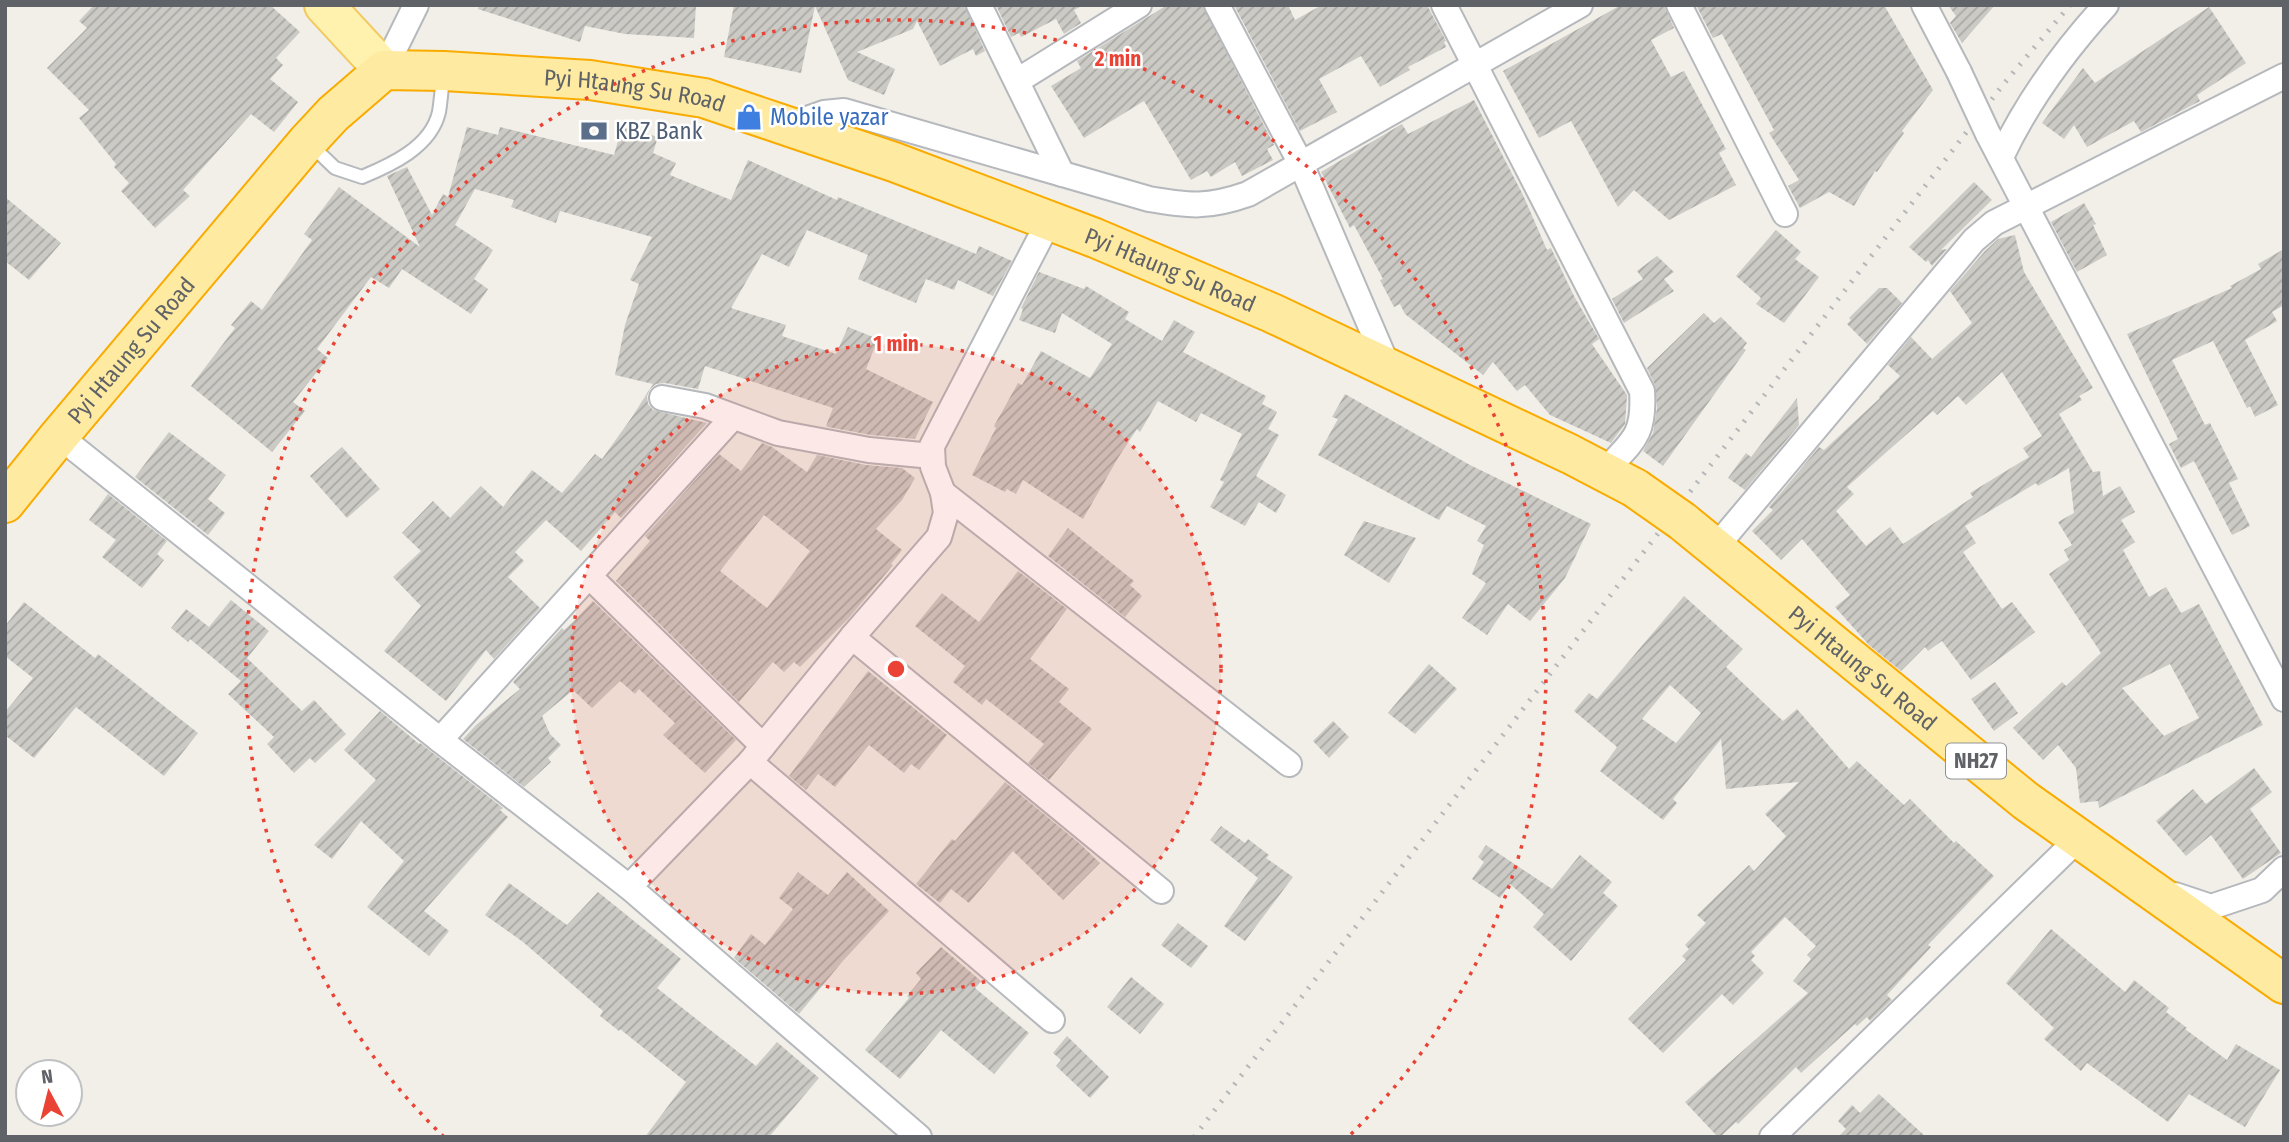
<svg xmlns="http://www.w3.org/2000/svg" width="2289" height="1142" viewBox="0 0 2289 1142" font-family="'Fira Sans Condensed',sans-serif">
<defs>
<pattern id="building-hatch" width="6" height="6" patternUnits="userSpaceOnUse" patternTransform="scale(1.75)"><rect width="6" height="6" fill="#cccac5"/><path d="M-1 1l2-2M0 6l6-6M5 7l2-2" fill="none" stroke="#a9a8a4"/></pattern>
</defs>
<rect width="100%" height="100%" fill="#f1efe8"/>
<g fill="url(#building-hatch)" fill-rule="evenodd">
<path d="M94 5H270L300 32 276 58 283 65 270 79 298 102 274 132 251 114 183 190 190 196 155 228 121 191 129 183 114 167 116 164 79 118 89 110 47 68 87 28 79 21Z"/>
<path d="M479 5H696L694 38 625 34 585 26 580 42 478 9Z"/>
<path d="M734 5H964L985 51 976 56 973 49 940 66 917 21 913 29 857 52 895 69 884 95 848 80 815 6 801 73 724 57Z"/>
<path d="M996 5H1084L1074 10 1081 23 1064 34 1056 19 1021 37 1019 33 1011 37Z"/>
<path d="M1167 5H1202L1274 145 1267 149 1273 160 1242 176 1235 162 1211 177 1207 171 1191 180 1144 101 1084 138 1051 86 1081 68 1077 61Z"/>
<path d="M1234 5H1288L1295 20 1322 5H1427L1446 41 1444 42 1446 47 1408 67 1410 70 1380 87 1361 56 1319 79 1337 112 1300 131Z"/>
<path d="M1621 5H1664L1674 28 1651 40 1671 77 1684 71 1726 149 1719 153 1736 185 1669 220 1634 190 1618 207 1571 121 1539 138 1503 71Z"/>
<path d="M1696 5H1884L1933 90 1902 131 1904 133 1877 172 1875 171 1854 206 1829 192 1800 208 1788 186 1799 180 1769 133 1774 130 1722 34 1713 38Z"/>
<path d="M1948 5H1995L1962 43 1950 23 1956 16Z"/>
<path d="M2209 7 2246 63 2197 95 2200 101 2141 132 2134 121 2087 147 2074 125 2064 139 2042 123 2083 68 2095 83Z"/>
<path d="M1474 100 1523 195 1547 250 1551 248 1574 296 1599 339 1592 344 1627 395 1625 424 1611 443 1550 415 1525 385 1517 391 1493 362 1483 375 1405 314 1400 304 1394 307 1380 280 1383 279 1354 225 1350 228 1321 172 1402 124 1408 134Z"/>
<path d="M467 127 498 135 500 127 614 155 622 127 658 137 653 153 676 163 670 175 731 200 748 160 837 200 838 197 976 254 979 246 1012 261 993 296 958 280 954 290 926 279 916 303 858 279 868 255 807 230 789 267 762 254 731 308 786 325 782 336 836 354 848 327 878 339 866 369 933 402 915 439 871 435 828 427 826 426 833 408 705 366 698 389 665 383 656 384 650 389 647 396 648 404 653 410 707 423 621 518 615 512 581 551 546 520 515 552 524 561 508 577 540 608 494 659 486 650 446 701 384 651 421 606 393 577 421 551 402 533 433 501 450 518 481 486 503 507 532 470 562 493 595 454 602 459 632 417 653 384 615 375 625 325 639 284 630 280 652 237 560 211 556 223 511 207 514 200 475 189 455 225 493 250 474 279 488 289 471 314 402 269 389 288 371 277 317 349 328 358 293 402 305 411 272 452 191 386 235 328 231 325 251 301 262 310 312 240 304 234 339 187 420 247 387 176 407 167 432 215 443 194 448 197Z"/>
<path d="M1974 182 1992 200 1941 250 1947 249 1932 266 1928 260 1926 262 1909 247Z"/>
<path d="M5 197 61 243 29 280 5 261Z"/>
<path d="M2084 203 2096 224 2093 225 2107 255 2077 272 2051 222Z"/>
<path d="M1776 230 1801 252 1795 259 1819 277 1784 323 1756 304 1761 298 1736 276Z"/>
<path d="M2015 235 2024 272 2093 388 2079 396 2082 400 2059 414 2093 472 2100 471 2103 496 2120 486 2135 512 2121 520 2135 542 2123 550 2149 597 2166 587 2181 613 2199 604 2263 725 2099 808 2098 801 2080 803 2076 768 2058 745 2043 760 2013 728 2062 682 2066 686 2101 653 2049 574 2069 560 2064 550 2072 545 2058 522 2074 513 2069 468 2038 486 2036 483 1965 526 1976 543 1963 552 2002 609 2012 602 2035 632 1971 680 1942 641 1928 651 1925 647 1901 671 1869 645 1835 607 1850 595 1802 539 1781 560 1752 531 1773 510 1769 507 1819 447 1824 450 1880 398 1879 397 1900 376 1888 365 1911 337 1932 359 1972 323 1950 291 1985 251 1998 239ZM2002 372 2042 436 2023 448 2029 457 1970 493 1973 497 1903 544 1890 527 1866 546 1836 511 1854 494 1847 487 1933 411 1937 415 1958 396 1966 405ZM2170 664 2199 718 2164 736 2122 688Z"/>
<path d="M2284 249V305L2272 312 2277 321 2245 340 2278 405 2255 417 2250 406 2247 408 2213 341 2172 360 2205 425 2210 423 2238 479 2229 483 2250 526 2232 535 2194 461 2181 468 2169 444 2178 439 2127 334 2232 288 2230 286 2261 269 2258 264Z"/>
<path d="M1657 256 1674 272 1664 279 1674 291 1624 323 1612 299 1643 279 1637 271Z"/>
<path d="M1039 272 1084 289 1086 286 1129 312 1125 319 1162 341 1174 320 1195 332 1183 352 1266 396 1262 404 1277 412 1268 429 1279 435 1256 476 1286 495 1276 513 1259 502 1245 526 1210 507 1224 482 1220 480 1242 434 1201 413 1196 422 1158 401 1140 432 1137 429 1118 458 1083 519 1023 480 1016 494 1007 489 1005 492 972 475 996 428 994 426 1018 383 1022 385 1041 351 1090 378 1112 344 1062 313 1055 333 1019 320 1023 309 1021 308Z"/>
<path d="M1879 288H1887L1902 303 1867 344 1847 324 1851 320 1849 318Z"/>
<path d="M1704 313 1714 323 1721 317 1747 343 1743 348 1746 350 1663 466 1643 451 1653 433 1657 408 1655 385 1647 368Z"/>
<path d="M1345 394 1470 465 1591 524 1565 578 1530 621 1508 604 1487 635 1462 618 1486 583 1472 574 1484 545 1477 541 1486 526 1447 506 1439 520 1318 455 1338 419 1332 417Z"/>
<path d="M1797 398 1799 425 1745 490 1728 478 1746 453 1751 457Z"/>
<path d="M169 432 226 475 208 499 225 513 208 535 135 477Z"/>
<path d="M762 443 772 447 807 472 817 455 866 465 902 468 915 478 902 500 876 529 902 550 891 564 893 565 849 618 800 667 794 662 784 672 773 662 739 702 616 581 650 541 645 536 719 454 741 471ZM764 515 810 551 767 608 720 571Z"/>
<path d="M342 447 380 489 347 518 310 476Z"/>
<path d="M108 494 167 541 157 554 164 560 142 588 102 557 116 540 89 520Z"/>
<path d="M1364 521 1416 538 1389 583 1344 555Z"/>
<path d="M1068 528 1134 581 1130 585 1142 596 1125 617 1048 556Z"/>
<path d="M1018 571 1067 609 1030 659 1069 689 1059 702 1092 729 1049 780 1028 763 1044 744 986 699 982 705 953 682 965 666 915 626 942 593 979 622Z"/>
<path d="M1684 596 1743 649 1726 667 1783 721 1797 709 1849 769 1857 761 1904 805 1910 799 1954 843 1956 841 1994 876 1928 945 1931 947 1887 995 1892 1000 1870 1021 1867 1017 1857 1026 1855 1024 1801 1073 1796 1067 1738 1124 1736 1122 1720 1137H1718L1685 1102 1808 993 1793 981 1811 959 1807 955 1816 946 1785 917 1751 952 1755 956 1751 960 1764 973 1733 1005 1722 994 1663 1053 1628 1019 1686 960 1682 956 1689 949 1685 945 1706 923 1697 915 1749 865 1754 871 1786 836 1765 814 1799 782 1726 789 1721 739 1673 799 1677 803 1663 820 1600 771 1617 747 1574 711 1589 693 1597 699ZM1670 685 1701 713 1676 743 1642 719Z"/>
<path d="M231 600 269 631 247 658 302 711 314 700 346 734 315 763 310 758 294 773 267 744 274 737 228 694 241 681 190 639 188 642 171 628 186 609 209 627Z"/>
<path d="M593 601 736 740 705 773 663 735 675 723 639 689 635 694 620 681 592 708 573 690 542 716 550 734 561 745 548 758 551 762 524 787 463 739 476 725 520 689 513 682 562 628 564 630 574 621Z"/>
<path d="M24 602 95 658 98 654 198 733 164 776 76 707 34 758 5 735V712L33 678 5 656V626Z"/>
<path d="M1429 664 1457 689 1415 734 1388 713Z"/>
<path d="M868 671 947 735 919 770 911 764 904 773 869 745 835 787 818 774 806 790 789 776Z"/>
<path d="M1995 682 2018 713 1994 731 1971 699Z"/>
<path d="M380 711 419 744 420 743 503 808 500 810 508 817 424 911 449 931 429 956 367 907 404 861 361 821 332 859 314 845 376 780 344 750Z"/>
<path d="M1333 721 1349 737 1329 758 1313 741Z"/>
<path d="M2254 768 2272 792 2250 809 2281 853 2243 879 2211 835 2186 856 2156 821 2193 789 2206 804Z"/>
<path d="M1005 782 1079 843 1100 863 1063 900 1013 851 969 903 951 889 940 903 916 884 952 839 955 841Z"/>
<path d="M1221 826 1245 843 1248 839 1269 855 1266 858 1293 877 1245 941 1224 926 1258 878 1210 840Z"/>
<path d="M1486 845 1552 889 1580 855 1612 882 1603 893 1618 906 1571 961 1533 927 1544 914 1510 884 1500 898 1472 879 1484 862 1478 857Z"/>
<path d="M798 872 828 895 847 872 889 911 842 962 799 1014 734 958 751 934 765 945 793 909 779 898Z"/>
<path d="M509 883 567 925 598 892 681 959 657 988 756 1066 777 1042 819 1078 769 1137H645L686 1082 620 1029 619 1031 600 1016 603 1011 523 942 485 915Z"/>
<path d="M1178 923 1208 946 1191 968 1161 945Z"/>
<path d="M2051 929 2125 992 2134 980 2169 1008 2166 1012 2187 1028 2185 1029 2227 1060 2236 1044 2280 1070 2245 1127 2189 1094 2168 1122 2087 1063 2081 1071 2044 1039 2054 1028 2006 983Z"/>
<path d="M941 947 981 981 975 988 1029 1033 994 1074 941 1030 900 1079 865 1050 909 998 907 996 921 979 916 973Z"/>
<path d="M1131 977 1164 1004 1140 1034 1107 1007Z"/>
<path d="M1067 1036 1109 1077 1090 1098 1056 1066 1061 1060 1053 1053Z"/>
<path d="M1879 1094 1926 1137H1838L1846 1129 1838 1121 1852 1105 1860 1113Z"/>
</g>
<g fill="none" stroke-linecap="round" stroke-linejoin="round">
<g stroke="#b5b8bc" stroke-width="16">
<path id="service" d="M310 144 335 168 362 177C391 165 431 147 439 112 441 100 442 86 443 74"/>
</g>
<g stroke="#b5b8bc" stroke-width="28">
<g id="minor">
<path d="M979 5 1062 174"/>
<path d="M1217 5 1301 164 1388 367"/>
<path d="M1444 5 1642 391C1645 437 1632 441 1603 473"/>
<path d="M1679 5 1785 214"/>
<path d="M1924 5 1959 72"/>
<path d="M384 70 416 5"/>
<path d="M1017 81 1139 5"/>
<path d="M787 126 824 113 844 111 1149 199C1190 206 1208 208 1248 194L1580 5"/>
<path d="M1988 134 2284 699"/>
<path d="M2001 157C2027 102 2065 50 2106 5"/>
<path d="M662 398 705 406 778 433 869 450 932 456"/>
<path d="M59 436 440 740 629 887"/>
<path d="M943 493 1289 764"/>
<path d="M1715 548 1974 240 1994 223 2284 76"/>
<path d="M589 576 763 746"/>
<path d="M852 637 1161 891"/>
<path d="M440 740 733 417"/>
<path d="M750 762 1052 1020"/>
<path d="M2175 895 2211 907 2262 890 2284 869"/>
<path d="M919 1137 629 887 750 762 852 637 939 537 946 513 943 493 933 467 932 446 1049 221"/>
<path d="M1772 1137 2079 838"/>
</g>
</g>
<g stroke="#f2c960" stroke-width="42">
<path id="primary" d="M324 5 384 70"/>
</g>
<g stroke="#f9ab00" stroke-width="42">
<g id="trunk">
<path id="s1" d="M5 503 59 436 307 142 333 114 384 70 444 71 590 80 704 98 787 126 894 162 1095 238 1272 313 1570 454 1635 488"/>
<path id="s2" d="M1682 521 2026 801 2284 984"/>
</g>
</g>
<use href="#service" stroke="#fff" stroke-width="12"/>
<use href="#minor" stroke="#fff" stroke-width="24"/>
<use href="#primary" stroke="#fff2af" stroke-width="38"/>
<use href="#trunk" stroke="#feeaa1" stroke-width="38"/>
<path stroke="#b6b7b8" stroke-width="5" stroke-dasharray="2 9" stroke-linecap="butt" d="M1194 1137 2002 86 2070 5"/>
<g stroke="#b5b8bc" stroke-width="28" stroke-linecap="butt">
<path id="minor-bridge" d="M1959 72 1988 134"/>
</g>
<g stroke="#f9ab00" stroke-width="42" stroke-linecap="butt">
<path id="trunk-bridge" d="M1635 488 1682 521"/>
</g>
<use href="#minor-bridge" stroke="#fff" stroke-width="24"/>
<use href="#trunk-bridge" stroke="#feeaa1" stroke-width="38"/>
</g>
<circle cx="896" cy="669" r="325" fill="#ea4335" fill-opacity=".12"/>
<g fill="none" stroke="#ea4335" stroke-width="3.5" stroke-dasharray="3.5 7">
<circle cx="896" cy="669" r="325"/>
<path d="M444 1137A650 650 0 1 1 1348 1137"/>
</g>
<defs>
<g id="shop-bare" transform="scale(2.1)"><path d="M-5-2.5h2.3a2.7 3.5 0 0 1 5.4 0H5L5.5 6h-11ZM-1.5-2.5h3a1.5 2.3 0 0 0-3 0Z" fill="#3f7fe0" stroke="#fff" stroke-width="2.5" paint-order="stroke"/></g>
<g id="bank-bare" transform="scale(2.1)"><path d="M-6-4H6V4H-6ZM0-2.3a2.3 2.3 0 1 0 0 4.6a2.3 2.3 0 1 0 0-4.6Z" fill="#5c6f8a" stroke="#fff" stroke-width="2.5" paint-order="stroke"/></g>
</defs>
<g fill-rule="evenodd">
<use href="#shop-bare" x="749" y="117"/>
<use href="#bank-bare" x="594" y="131"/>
</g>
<g text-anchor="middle" stroke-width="5" stroke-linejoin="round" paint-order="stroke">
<rect fill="#fff" stroke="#8f9295" stroke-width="2" x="1946" y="743.5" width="60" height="35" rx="5"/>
<g font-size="21" font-weight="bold" fill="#5f6368">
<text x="1976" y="768">NH27</text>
</g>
<g font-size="23" fill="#5f6368" stroke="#fff">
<text dy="8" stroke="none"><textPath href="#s1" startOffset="828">Pyi Htaung Su Road</textPath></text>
<text dy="8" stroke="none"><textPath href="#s1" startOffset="1395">Pyi Htaung Su Road</textPath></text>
<text dy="8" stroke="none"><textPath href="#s1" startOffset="198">Pyi Htaung Su Road</textPath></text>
<text dy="8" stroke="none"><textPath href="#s2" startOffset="233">Pyi Htaung Su Road</textPath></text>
</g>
<g font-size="23" fill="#366cbe" stroke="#fff" text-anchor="start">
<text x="770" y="125">Mobile yazar</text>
</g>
<g font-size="23" fill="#4e5e75" stroke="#fff" text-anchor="start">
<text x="615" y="139">KBZ Bank</text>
</g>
</g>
<circle cx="896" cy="669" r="10" fill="#ea4335" stroke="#fff" stroke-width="3.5"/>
<g font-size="21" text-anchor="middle" font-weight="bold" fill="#ea4335" stroke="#fff" stroke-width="5" stroke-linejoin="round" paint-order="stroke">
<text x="1118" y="66">2 min</text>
<text x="896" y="351">1 min</text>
</g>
<rect width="2289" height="1142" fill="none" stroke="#5f6368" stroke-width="14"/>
<g transform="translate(49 1093) rotate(353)"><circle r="33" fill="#ffffff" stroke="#bfc1c3" stroke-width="2"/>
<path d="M0-5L12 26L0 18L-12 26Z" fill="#ea4335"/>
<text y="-10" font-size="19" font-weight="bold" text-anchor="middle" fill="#5f6368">N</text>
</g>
</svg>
